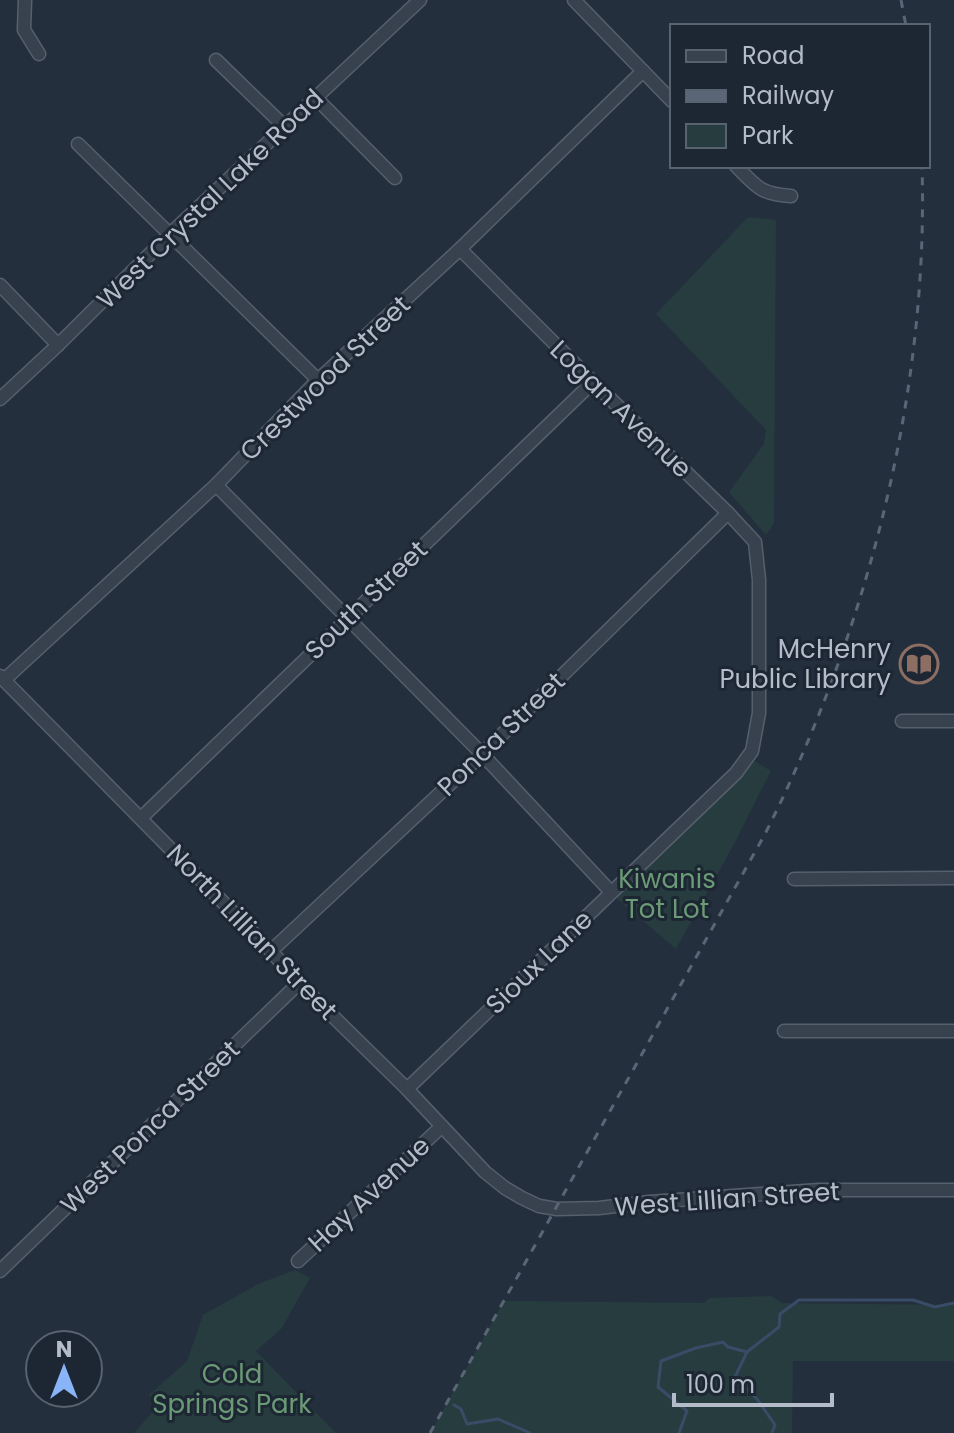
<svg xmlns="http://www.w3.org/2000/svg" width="954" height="1433" viewBox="0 0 954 1433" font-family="Poppins,sans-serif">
<rect width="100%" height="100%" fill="#242f3e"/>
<g fill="#263c3f">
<path d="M748 217 776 220 774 523 766 535 729 492 764 444 766 430 656 314Z"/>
<path d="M753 760 771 771 733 846 676 949 614 896Z"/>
<path d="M295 1270 310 1278 281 1329 256 1351 336 1433H134L157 1407 149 1395 187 1361 203 1315 258 1284Z"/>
<path d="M771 1296 782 1303 954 1305V1361H793L792 1433H430L504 1301 704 1303 709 1298Z"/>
</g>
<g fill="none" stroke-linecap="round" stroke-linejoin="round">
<g stroke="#394c67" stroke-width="3">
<path d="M747 1352 735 1377 757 1399 775 1425 772 1433"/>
<path d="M454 1405 461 1409 467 1424 498 1419 530 1433"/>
<path d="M679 1433 687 1411 658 1387 661 1361 696 1348 723 1342 728 1347 747 1352 779 1327 780 1314 799 1300H913L935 1307 954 1303"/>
</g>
<g stroke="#565f6c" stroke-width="15">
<g id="minor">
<path d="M25 0 24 30 39 54"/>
<path d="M574 0 672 101"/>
<path d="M216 60 285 127"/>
<path d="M316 98 395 178"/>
<path d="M78 144 318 380"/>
<path d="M736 166C757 187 760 194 791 196"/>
<path d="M0 285 58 345"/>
<path d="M0 399 58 345 169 235 420 0"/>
<path d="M216 485 482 754 611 892"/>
<path d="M0 676 271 951 299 983 407 1089 485 1172 505 1188 522 1198 539 1206 557 1209 599 1208 649 1202 819 1190H954"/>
<path d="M4 680 216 485 318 380 460 249 643 71"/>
<path d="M902 721H954"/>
<path d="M141 818 593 382"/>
<path d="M794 879 954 878"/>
<path d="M271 951 482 754 728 513"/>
<path d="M784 1031H954"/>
<path d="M407 1089 736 773 752 751 759 713V580L755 542 728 513 593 382 460 249"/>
<path d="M298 1261 441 1127"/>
<path d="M0 1271 299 983"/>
</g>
</g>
<use href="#minor" stroke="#38414e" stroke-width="12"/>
<g stroke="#5a6575" stroke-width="3" stroke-dasharray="8 8" stroke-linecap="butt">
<path d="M901 0 906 26"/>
<path d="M430 1433 765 834C867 632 929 393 922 166"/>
</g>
</g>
<defs>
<g id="library-ring" transform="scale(2)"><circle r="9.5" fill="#1d2633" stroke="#8d6e63" stroke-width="1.5"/><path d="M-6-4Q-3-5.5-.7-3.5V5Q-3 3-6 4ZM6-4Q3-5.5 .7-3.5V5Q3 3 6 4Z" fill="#8d6e63"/></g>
</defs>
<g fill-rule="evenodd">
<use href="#library-ring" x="919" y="664"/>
</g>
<g text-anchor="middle" stroke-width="6" stroke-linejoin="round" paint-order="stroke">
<g font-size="26" fill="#b4bcc9" stroke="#1d2633">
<text transform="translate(210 199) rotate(-44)" y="9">West Crystal Lake Road</text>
<text transform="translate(325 378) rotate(-44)" y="9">Crestwood Street</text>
<text transform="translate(621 409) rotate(44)" y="9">Logan Avenue</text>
<text transform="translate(366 600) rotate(-44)" y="9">South Street</text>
<text transform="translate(501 734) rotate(-44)" y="9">Ponca Street</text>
<text transform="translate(252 932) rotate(46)" y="9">North Lillian Street</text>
<text transform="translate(539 962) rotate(-44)" y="9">Sioux Lane</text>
<text transform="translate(150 1127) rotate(-44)" y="9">West Ponca Street</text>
<text transform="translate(369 1194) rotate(-43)" y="9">Hay Avenue</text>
<text transform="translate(727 1199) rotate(-4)" y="9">West Lillian Street</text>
</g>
<g font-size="26" fill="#b4bcc9" stroke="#1d2633" text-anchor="end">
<text x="891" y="658">McHenry<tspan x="891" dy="30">Public Library</tspan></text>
</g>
<g font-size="26" fill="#6b9a76" stroke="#1d2633">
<text x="667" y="888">Kiwanis<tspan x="667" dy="30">Tot Lot</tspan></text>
<text x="232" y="1383">Cold<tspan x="232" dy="30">Springs Park</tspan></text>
</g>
</g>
<rect x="670" y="24" width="260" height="144" fill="#1d2633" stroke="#59626f" stroke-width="2"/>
<rect x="686" y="50" width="40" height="12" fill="#38414e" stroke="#59626f" stroke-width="2"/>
<text x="742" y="64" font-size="24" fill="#b4bcc9">Road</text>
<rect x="686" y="90" width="40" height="12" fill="#5a6575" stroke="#59626f" stroke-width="2"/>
<text x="742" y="104" font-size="24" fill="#b4bcc9">Railway</text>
<rect x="686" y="124" width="40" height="24" fill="#263c3f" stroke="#59626f" stroke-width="2"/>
<text x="742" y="144" font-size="24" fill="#b4bcc9">Park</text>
<g transform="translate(64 1369)"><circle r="38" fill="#1d2633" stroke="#59626f" stroke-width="2"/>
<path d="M0-6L14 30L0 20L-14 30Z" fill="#8ab4f8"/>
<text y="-12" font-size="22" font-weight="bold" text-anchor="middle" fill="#b4bcc9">N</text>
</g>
<path d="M674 1393v12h158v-12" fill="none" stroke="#b4bcc9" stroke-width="4"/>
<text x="686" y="1393" font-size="24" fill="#b4bcc9" stroke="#1d2633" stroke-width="6" paint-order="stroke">100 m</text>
</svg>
